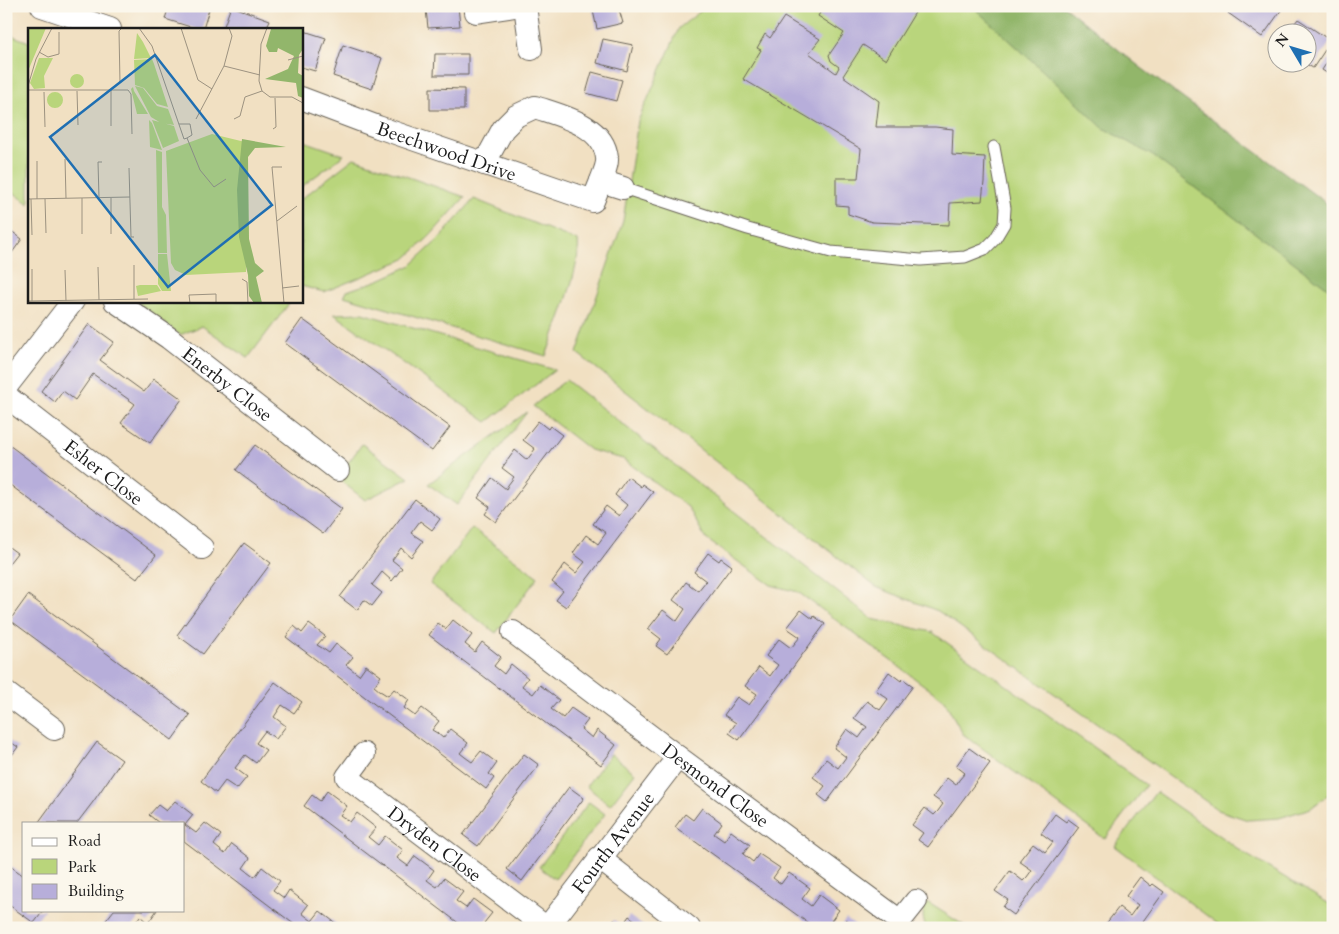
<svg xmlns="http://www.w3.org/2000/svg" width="1339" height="934" viewBox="0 0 1339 934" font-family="Cardo,serif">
<rect width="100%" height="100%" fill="#fbf7ec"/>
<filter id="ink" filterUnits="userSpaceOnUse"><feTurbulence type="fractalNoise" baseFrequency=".02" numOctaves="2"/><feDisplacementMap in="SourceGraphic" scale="10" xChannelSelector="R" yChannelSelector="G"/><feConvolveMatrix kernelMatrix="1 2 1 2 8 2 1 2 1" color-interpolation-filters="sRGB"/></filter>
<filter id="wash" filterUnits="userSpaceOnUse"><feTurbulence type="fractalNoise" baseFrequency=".0096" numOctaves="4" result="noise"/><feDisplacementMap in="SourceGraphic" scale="20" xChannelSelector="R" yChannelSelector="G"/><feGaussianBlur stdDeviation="1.12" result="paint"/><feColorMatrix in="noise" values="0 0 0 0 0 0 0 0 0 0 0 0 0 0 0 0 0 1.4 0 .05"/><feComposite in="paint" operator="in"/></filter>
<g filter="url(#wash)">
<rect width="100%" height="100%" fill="#f1e0c2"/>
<g fill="#b9d57b" stroke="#6a784c">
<path d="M707 6H1034L1333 233V791L1311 808 1279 818 1248 820 1218 810 938 611 876 587 577 353 623 221 638 121 679 28Z"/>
<path d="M8 34 29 42V204L6 187V39Z"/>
<path d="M301 140 344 155 301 187Z"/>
<path d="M354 158 465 197 429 237 405 259 324 292 301 286V199Z"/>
<path d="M474 199 578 241C582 265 555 331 546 356L344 296 347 291 379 280 410 266 438 240Z"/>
<path d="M135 301H291L248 358 202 326 180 335Z"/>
<path d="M362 313 555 370 487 422 334 314Z"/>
<path d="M566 380 872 619 932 632 1146 785 1105 839 963 734 944 700 798 592 771 585 706 539 688 507 623 459 590 450 533 406Z"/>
<path d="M527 412 457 505 428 484Z"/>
<path d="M362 444 409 478 365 500 337 478Z"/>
<path d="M472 528 538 577 496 633 430 584Z"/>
<path d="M611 754 635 773 610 805 586 786Z"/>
<path d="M1156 792 1247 855 1333 906V928H1223L1115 846Z"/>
<path d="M589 802 605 814 555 879 539 867Z"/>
<path d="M927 902 968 928H926C922 918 922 912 927 902Z"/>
</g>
<path fill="#92b66b" stroke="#576944" d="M972 6H1064L1140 67 1333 208V292L1153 156 1103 128 1067 93Z"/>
<g id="blocks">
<g fill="#b7aeda">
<path d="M169 6H210L203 29H197L165 19Z"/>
<path d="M231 6 270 20 266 29H223Z"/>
<path d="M458 6 460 26 428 28 426 9Z"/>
<path d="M592 6H618L623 23 597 29Z"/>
<path d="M824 6H919L886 60 863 45 843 76 879 101 876 127H935L953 129 952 155 985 157 984 182 982 201 950 203 949 225 872 222 848 214V206L836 205V178H858L861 149 743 79 761 50 757 48 765 34 770 38 784 17 820 39 809 53 836 73 839 67 831 61 829 55 844 33 818 16Z"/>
<path d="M1233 6H1278L1282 9 1262 37 1228 13Z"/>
<path d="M1298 19 1331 41 1313 68 1306 64V32H1288Z"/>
<path d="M301 30 326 38 315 71 301 67Z"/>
<path d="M603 39 633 45 627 71 597 63Z"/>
<path d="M343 45 382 58 372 89 333 76Z"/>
<path d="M1333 53V77L1322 70Z"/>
<path d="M435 54H468V75H434Z"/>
<path d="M592 72 622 80 616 101 586 93Z"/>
<path d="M430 88 464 89V110H430Z"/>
<path d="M6 227 22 239 6 261Z"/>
<path d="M302 319 450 427 432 451 285 343Z"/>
<path d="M89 324 114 342 100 360 144 392 154 379 182 399 150 443 121 423 135 404 93 374 75 400 63 391 55 402 41 391Z"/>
<path d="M538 421 548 429 550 426 562 435 496 522 485 514 490 507 478 498 492 478 506 489 508 485 514 477 502 468 515 450 527 460 530 456 535 449 523 440Z"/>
<path d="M9 445 156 555 137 579 6 482V448Z"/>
<path d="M255 445 342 509 323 534 236 470Z"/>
<path d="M628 477 641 487 642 484 653 492 566 607 556 600 563 591 552 582 565 564 576 573 585 562 573 553 586 535 598 544 606 533 593 524 606 506 619 516 627 505 615 495Z"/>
<path d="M415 499 440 519 432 530 420 521 411 533 423 541 411 557 401 548 392 560 402 568 392 581 382 572 372 585 382 593 372 606 364 600 357 610 340 597Z"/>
<path d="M244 543 271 563 203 654 177 635Z"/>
<path d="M6 545 17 553 6 567Z"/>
<path d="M708 553 719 561 721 558 732 566 667 654 656 646 661 639 648 629 663 610 677 621 685 609 673 600 686 582 698 591 706 581 694 572Z"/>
<path d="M28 595 190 715 172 740 10 620Z"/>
<path d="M801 610 813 619 814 616 825 624 739 740 729 733 736 723 724 715 737 697 749 705 752 701 757 694 745 686 759 667 770 676 778 665 766 656 779 639 791 648 800 637 787 628Z"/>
<path d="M453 620 472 635 465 644 475 652 482 642 501 657 494 666 504 674 511 664 528 678 522 686 533 694 540 685 559 700 551 709 563 718 571 708 588 720 581 729 592 738 597 730 616 745 601 765 429 635 438 623 446 629Z"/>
<path d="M309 624 325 636 317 645 322 648 329 653 336 644 353 657 346 665 359 675 366 665 381 676 374 686 380 691 388 696 394 689 409 700 404 708 415 716 422 708 439 721 432 730 437 733 443 738 450 729 468 743 460 753 465 757 472 762 481 751 497 763 489 774 494 778 486 789 286 637 294 626 302 633Z"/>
<path d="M889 672 901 681 903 679 913 686 827 802 818 795 825 786 813 777 826 759 838 768 846 757 834 748 847 729 859 738 867 727 854 718 867 701 880 710 888 699 876 690Z"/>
<path d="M275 682 302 702 294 713 282 705 274 717 286 726 276 739 265 731 256 743 266 750 256 763 245 755 235 768 247 777 237 789 225 781 216 793 201 781Z"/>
<path d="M6 739 18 747 6 763Z"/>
<path d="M97 742 122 760 93 802 77 823H38Z"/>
<path d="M969 748 990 763 928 847 918 840 923 833 912 825 925 808 934 815 938 811 943 804 933 797 947 778 956 785 959 780 965 773 956 766Z"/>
<path d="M524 754 539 765 478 846 463 835Z"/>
<path d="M569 787 584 798 522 881 507 869Z"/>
<path d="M327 791 347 806 340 815 350 822 357 813 376 828 368 837 378 845 385 836 403 850 397 858 408 866 415 856 434 870 427 880 431 883 437 887 444 878 463 892 456 901 466 908 473 899 492 913 484 923 490 928H465L304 806 312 795 320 801Z"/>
<path d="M175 801 193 815 185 825 196 833 205 823 221 835 214 845 225 854 232 844 250 858 243 868 255 877 262 867 280 881 273 890 284 898 289 890 308 905 302 913 312 921 320 911 338 925 336 928H299L184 841V823H159L149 815 158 805 166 811Z"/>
<path d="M702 808 722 823 714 834 724 841 731 831 750 845 743 854 753 862 759 854 780 868 773 878 781 884 789 873 810 888 802 899 811 906 819 895 839 910 831 921 840 927 846 919 858 928H815L675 827 685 814 693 820Z"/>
<path d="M1055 814 1066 822 1068 819 1079 827 1014 915 1003 907 1008 900 995 891 1010 871 1023 881 1027 877 1032 870 1019 861 1033 843 1045 852 1053 842 1041 833Z"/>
<path d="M6 863 24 876V910H44L34 923 6 903Z"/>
<path d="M1332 870H1333V887L1327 885Z"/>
<path d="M1140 877 1151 886 1153 884 1164 892 1138 928H1109L1105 925 1119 907 1130 916 1138 905 1126 896Z"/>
<path d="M114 910H157L148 923 140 916 131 928H100Z"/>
<path d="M629 916 646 928H608L614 920 622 926Z"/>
</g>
</g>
</g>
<g filter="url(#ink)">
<use href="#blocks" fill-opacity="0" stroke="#676156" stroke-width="1"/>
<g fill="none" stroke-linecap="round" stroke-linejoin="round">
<g stroke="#676156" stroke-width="13">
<path id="service" d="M623 188 748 229 831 252 921 260 965 257 985 249 995 239 1004 224 1005 208 994 147"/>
</g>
<g stroke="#676156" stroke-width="24">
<g id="minor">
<path d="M42 6 110 29"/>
<path d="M525 6 531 49"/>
<path d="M476 12 515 6"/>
<path id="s1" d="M301 98 378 127 593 201 601 181 623 188"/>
<path d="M484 164 503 129 516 116 535 107C561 116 604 125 607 158 608 165 603 175 601 181"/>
<path id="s2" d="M115 301 169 338 338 470"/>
<path d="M6 387 73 301"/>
<path id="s3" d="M6 396 202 548"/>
<path id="s4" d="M513 632 678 757 900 921 916 901"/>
<path d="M6 693 54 729"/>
<path id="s5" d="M364 754 347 777 547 928"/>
<path d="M599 858 689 928"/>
<path id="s6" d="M547 928 678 757"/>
</g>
</g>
<use href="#service" stroke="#fff" stroke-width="11"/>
<use href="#minor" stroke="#fff" stroke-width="22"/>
</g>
</g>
<g text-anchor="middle" stroke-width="4" stroke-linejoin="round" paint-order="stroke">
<g font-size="19" fill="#1c1c1c" stroke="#fbf7ec">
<text dy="7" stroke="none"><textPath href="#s1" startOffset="155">Beechwood Drive</textPath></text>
<text dy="7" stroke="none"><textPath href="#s2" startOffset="140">Enerby Close</textPath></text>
<text dy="7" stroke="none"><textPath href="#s3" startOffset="124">Esher Close</textPath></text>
<text dy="7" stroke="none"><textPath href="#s4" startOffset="254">Desmond Close</textPath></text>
<text dy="7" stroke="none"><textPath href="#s6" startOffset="108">Fourth Avenue</textPath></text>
<text dy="7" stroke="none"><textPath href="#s5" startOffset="139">Dryden Close</textPath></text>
</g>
</g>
<g transform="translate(28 28)">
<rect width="275" height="275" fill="#f1e0c2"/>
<path d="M0 0H18L0 43ZM109 5 115 14 123 30 106 31ZM11 30H25L16 48 17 60 6 61 2 55ZM124 31 126 36 140 79 129 76 116 60 107 57 106 32ZM42 53a7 7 0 1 1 14 0a7 7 0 1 1-14 0ZM107 58 115 60 129 78 140 81 146 97 133 95 123 89ZM105 59 106 63 120 86H109L103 61ZM19 72a8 8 0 1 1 16 0a8 8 0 1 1-16 0ZM121 92 124 95 134 122 122 119ZM124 92 146 98 151 113 135 120ZM184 106 217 114 218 244 158 247 147 242 143 235 138 123ZM128 122 134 124V179L138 187 139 225H130ZM130 226H139L143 263H134L130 256ZM112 257H129L133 263 110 268 108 258Z" fill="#b9d57b"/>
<path d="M274 0 275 21 271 27 270 45 275 48V70L270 68 268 55 237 51 260 41 266 28 250 20 249 24H241L238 18 243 1ZM214 111 258 119 227 120 220 129 221 211 227 235 236 243 228 249 234 275H226L221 268 220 247 211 209 209 162Z" fill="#92b66b"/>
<path fill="none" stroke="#9c9280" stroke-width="1" d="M111 0 124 18 156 111 159 110 172 142 186 159 198 151M153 0 170 52 184 61M239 0 233 16 231 53 234 63 242 69H264L275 75M11 24 20 29 31 26V4M260 32 275 28M196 38 204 8 201 0M92 55 91 3 94 0M0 58 8 31 24 0M0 62H100L103 66 104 106M83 62V98M49 63 50 97M16 64 17 99M168 91 196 38 232 47M206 91 212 88 217 69 234 63M151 96H162L164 107 159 110M245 101 248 99 247 70M37 131 38 170M9 133V171M254 139H244L256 275M101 140 103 209H106M54 170V206M71 170 70 134H74M83 170V206M0 171 102 169M3 171 4 207M17 171 18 205M249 193 269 178M70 239 71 272M4 241V273M37 242 38 273M214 251 219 254 220 275M254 260 271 258M106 271V237M0 273 120 271M162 275 161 267 188 266V275"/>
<path fill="#1f6fb2" fill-opacity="0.15" stroke="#1f6fb2" stroke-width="2.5" d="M127 27 244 177 140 259 22 109Z"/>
<rect width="275" height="275" fill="none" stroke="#1c1c1c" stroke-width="2.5"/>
</g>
<rect width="1339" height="934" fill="none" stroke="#fbf7ec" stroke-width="25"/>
<rect x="22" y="822" width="162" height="90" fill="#fbf7ec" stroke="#a29f99"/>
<rect x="32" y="838" width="25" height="8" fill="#ffffff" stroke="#a29f99"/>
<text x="68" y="846" font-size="15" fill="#1c1c1c">Road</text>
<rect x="32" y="859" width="25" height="15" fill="#b9d57b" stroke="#a29f99"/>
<text x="68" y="872" font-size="15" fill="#1c1c1c">Park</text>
<rect x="32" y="884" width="25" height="15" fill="#b7aeda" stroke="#a29f99"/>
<text x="68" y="896" font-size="15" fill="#1c1c1c">Building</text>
<g transform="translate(1292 48) rotate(308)"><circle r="24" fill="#fbf7ec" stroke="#a29f99"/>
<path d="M0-4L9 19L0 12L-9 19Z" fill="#1f6fb2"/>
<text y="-8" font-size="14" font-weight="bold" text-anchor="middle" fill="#1c1c1c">N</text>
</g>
</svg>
